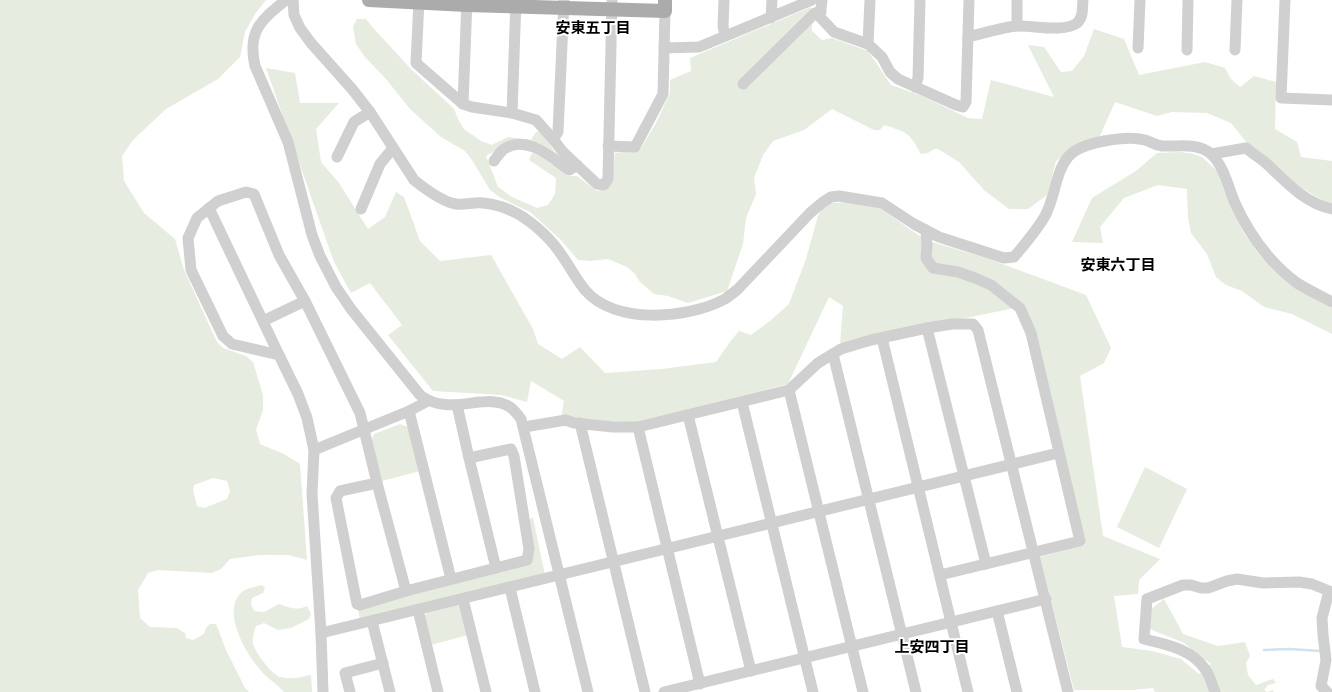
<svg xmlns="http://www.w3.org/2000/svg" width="1332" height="692" viewBox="0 0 1332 692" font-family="'Fira Sans Condensed','Noto Sans JP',sans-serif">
<rect width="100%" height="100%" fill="#fff"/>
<g fill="#e6ecdf" fill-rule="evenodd">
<path d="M0 0H266L255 14 245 32 240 57 218 79 166 109 133 140 122 156 124 181 144 213 175 239 184 270 217 342 223 348 246 356 253 362 263 395V410L256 430 260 444 284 454 300 464 307 560 289 555H259L230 559 221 569 212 573 158 570 148 573 138 590 140 618 150 627 177 628 185 633 186 638 193 640 204 634 206 628 210 624H216L226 650 245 688 249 692H0ZM213 478 227 481 230 491 227 499 204 508 197 506 193 490 194 485Z"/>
<path d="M811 7 812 31 822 40 832 38 868 51 891 85 922 96 968 118 982 119 991 80 1054 97 1028 45 1044 47 1061 72 1072 71 1084 56 1094 29 1124 39 1139 75 1205 62 1225 68 1231 79 1240 87 1254 76 1276 82 1275 129 1297 142 1301 157 1332 161V203L1324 201 1288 180 1247 143 1231 123 1207 113 1172 112 1157 116 1115 102 1099 138 1077 147 1056 161 1047 195 1028 209H1009L984 190 959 162 938 149H934L928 153 921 154C909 132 907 132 884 125L880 130H874L832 109 804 130 773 141 763 155 754 178 756 194 746 218 743 244 727 291 688 303 668 296 654 294 640 282 635 274 627 267 608 259 590 261 578 260 561 240 530 212 501 198 490 190 472 160 465 151 441 137 410 109 386 79 365 57 356 44 353 27 357 19H366L375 30 411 69 454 109 458 119 464 129 481 141 492 145 508 137 531 140 536 132 542 131 554 151 559 155 554 157 512 141 486 156 498 187 512 197 537 208 548 205 555 194 556 178 529 160 532 153 540 156 568 176H577L597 191 606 189 612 183 615 153 640 150 656 123 670 93V80L691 71 690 58Z"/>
<path d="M266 68 295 73 300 103H339L316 129 321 162 339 183 368 229 385 217 396 192 404 197 420 241 440 261 491 255 533 329 538 344 562 359 580 347 605 373 662 369 716 362 730 342 739 331 751 335 770 321 789 304 806 259 818 216 822 209 830 203 853 202 877 206 918 235 932 242 989 259 1086 295 1111 348 1104 363 1080 376 1103 536 1160 559 1139 580 1138 594 1114 596 1122 647 1152 651 1181 659 1199 674 1211 664 1184 643 1150 629V610L1164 599 1183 634 1218 646 1245 642 1250 656 1246 663 1248 675 1256 685 1273 679 1276 683 1268 685 1264 690 1267 692 1273 690 1274 692H1155L1153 688 1132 690H1074L1040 557 1085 545 1024 306 840 344 843 306 829 297 788 384 637 423 561 418 564 401 531 381 527 402 502 395 433 391 388 335 402 325 370 283 351 293 334 262Z"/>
<path d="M1181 152 1193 154 1202 157 1217 171 1224 190 1243 232 1261 257 1294 287 1332 308V334L1292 314 1264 307 1242 291 1226 285 1216 277 1207 254 1191 233 1188 218 1187 189 1158 185 1124 198 1100 227 1103 243 1072 242 1092 198 1136 171 1157 153Z"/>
<path d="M400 424 408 427 420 471 382 481 371 442 374 434Z"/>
<path d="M1145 467 1187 489 1159 548 1117 527Z"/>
<path d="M533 518 545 575 360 620 358 609 528 564 526 520Z"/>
<path d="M262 585 265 588 263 593 252 598 251 604 254 611 264 612 279 604C290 608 296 611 307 606L311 614 309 619 291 628 278 630 264 623 256 626C254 632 252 637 253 644 255 652 272 675 280 677 291 680 301 677 311 675L312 692H284C277 684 268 679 261 671 247 655 222 614 240 594 245 588 255 587 262 585Z"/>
<path d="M457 605 461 607 468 635 431 645 424 617 427 612Z"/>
</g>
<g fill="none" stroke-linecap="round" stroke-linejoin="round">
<path stroke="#cfe2ee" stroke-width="2.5" d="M1264 650 1289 649 1321 651"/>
<g stroke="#d0d0d0" stroke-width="11">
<path d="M286 0C261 20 247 31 255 66L288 142 312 235 320 256 336 287 351 309 420 395C450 418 486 391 510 407 514 410 518 415 521 419L588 692"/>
<path d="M293 0 294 15 300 28 311 43 352 89 370 112 414 180C424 188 443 202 456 204 465 205 474 202 483 203 492 204 504 207 512 211 528 218 548 236 558 250 568 263 575 278 585 290 615 325 688 319 725 299 729 296 733 293 737 290L810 213 823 202 831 197 839 196 882 203 914 224 939 237 1004 258 1014 257C1025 244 1037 230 1045 216 1055 198 1055 173 1068 157 1080 142 1127 135 1145 140 1152 142 1154 145 1162 146 1178 147 1198 142 1211 154 1224 166 1228 187 1235 203 1249 234 1270 263 1297 283 1308 290 1321 296 1332 302"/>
<path d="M419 0 416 63 463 104 472 107 512 113 536 120 553 139 563 152 597 184 604 185 608 179 612 0"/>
<path d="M724 0 723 26 725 36"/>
<path d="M822 0 820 17 834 32 868 44 882 57 890 72 898 79 956 105 963 107 966 102 969 0"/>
<path d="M1285 0 1281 98 1332 100"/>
<path d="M771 18 772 0"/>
<path d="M1017 26V0"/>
<path d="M968 37C984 33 1000 28 1016 26 1032 25 1064 33 1077 23 1084 17 1082 8 1083 0"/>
<path d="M868 44 870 0"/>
<path d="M664 48 699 47 812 0"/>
<path d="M1138 48 1140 0"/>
<path d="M1187 50 1188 0"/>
<path d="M1235 50 1237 0"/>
<path d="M743 84 815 13 821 12"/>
<path d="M915 87 918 78 920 0"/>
<path d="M463 104 467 0"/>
<path d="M512 113 516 0"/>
<path d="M553 139 558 132 564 0"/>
<path d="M608 146 635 147 663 94 665 11"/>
<path d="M1211 154 1246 148C1253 154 1262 159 1268 165 1287 183 1305 203 1332 209"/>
<path d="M337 157 354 122 370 112"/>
<path d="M494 161C497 157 500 152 504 149 527 134 552 158 569 170L577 165"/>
<path d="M209 208 279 355"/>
<path d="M361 209 380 164 393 148"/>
<path d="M926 230 927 246 926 258 933 268 958 272 975 278 991 285 1020 308 1031 333 1080 541 940 575"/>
<path d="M263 321 305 301"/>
<path d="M927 328 986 564"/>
<path d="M882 338 968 692"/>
<path d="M833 354 916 692"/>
<path d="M789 390 863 692"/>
<path d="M742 402 813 692"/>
<path d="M409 411 451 579"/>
<path d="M688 415 751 671"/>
<path d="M580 423 645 692"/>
<path d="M524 427 566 420 574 423 613 427H638L789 390 818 363 841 349 871 340 927 328 952 324H973L978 330 1068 692"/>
<path d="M638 427 700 684"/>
<path d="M314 450 409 411 428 401"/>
<path d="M469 458 496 568"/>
<path d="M377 483 406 591"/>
<path d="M510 588 535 692"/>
<path d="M463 599 486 692"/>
<path d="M418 610 438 692"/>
<path d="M997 611 1017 692"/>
<path d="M372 621 390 692"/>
<path d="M321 633 1058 453"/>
<path d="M323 692 321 633 312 494 314 450 307 418 298 394 279 355 232 344 223 336 191 270 188 238 197 218 218 201 246 192 254 194 279 255 305 301 360 413 377 483 340 491 336 498 357 604 360 605 406 591 527 560 529 549 514 456 511 449 469 458 457 405"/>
<path d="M350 692 345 673 383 663"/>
<path d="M664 692 1046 599"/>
<path d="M1215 692C1212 685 1210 675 1205 669 1192 649 1165 644 1144 639L1147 599 1183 585H1191L1201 588H1208L1227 581 1237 579 1263 583 1299 582 1312 584 1329 591 1322 618 1323 635 1326 660 1321 686 1327 692"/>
</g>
<path stroke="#ababab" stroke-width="14" d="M369 0 467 5 665 11V0"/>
</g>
<g text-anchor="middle" stroke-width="4" stroke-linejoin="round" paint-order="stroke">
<g font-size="15" font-weight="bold" fill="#000" stroke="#fff">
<text x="593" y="33">安東五丁目</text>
<text x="1118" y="270">安東六丁目</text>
<text x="932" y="652">上安四丁目</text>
</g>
</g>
</svg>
